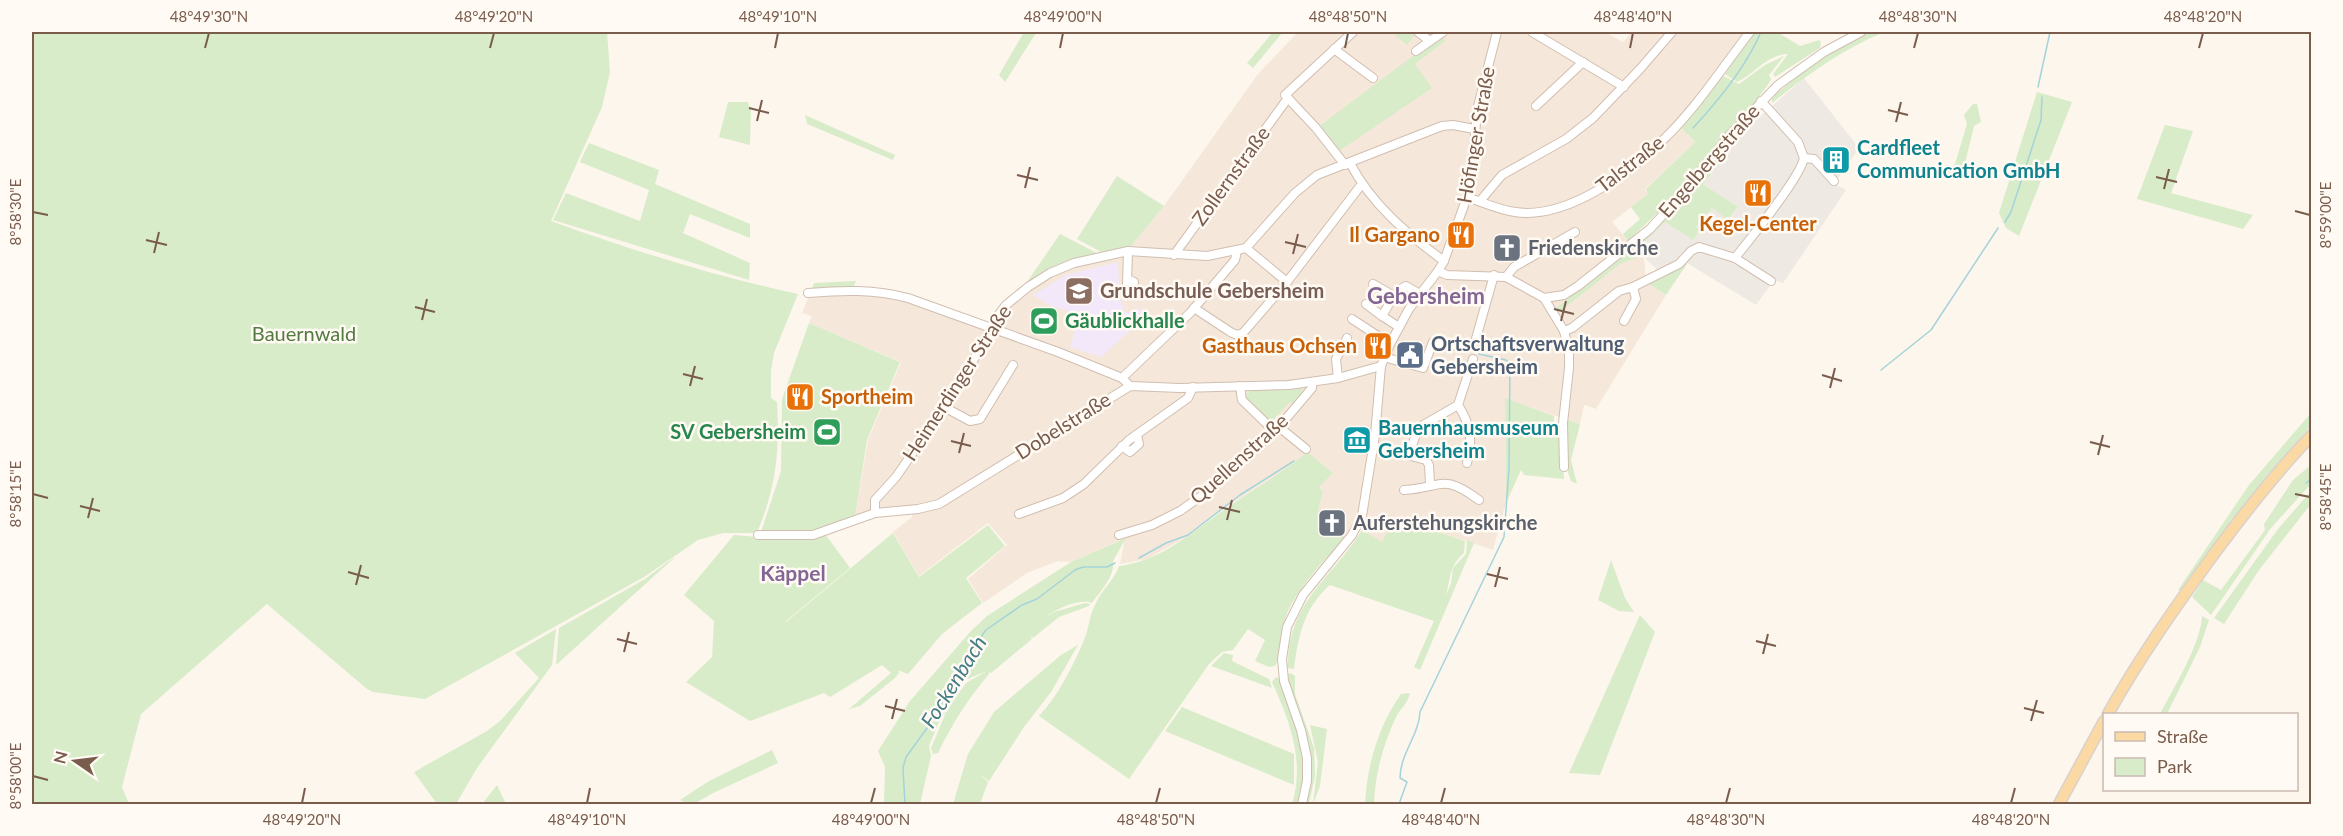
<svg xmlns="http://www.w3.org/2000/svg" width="2343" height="836" viewBox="0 0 2343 836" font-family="Lato,sans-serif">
<rect width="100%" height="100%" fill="#fdf6ec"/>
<path fill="#f5e8da" d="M1298 32H1605L1623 42 1632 32H1754L1723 76 1681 128 1695 142 1645 189 1648 194 1612 222 1644 259 1646 282 1666 295 1596 409 1584 405 1580 424 1505 399 1506 503 1493 550 1395 517 1382 543 1353 525 1345 537 1337 532 1321 530 1318 510 1323 492 1319 487 1307 452 1295 462 1213 516 1188 536 1147 559 1120 564 1125 538 1071 562 1058 561 1027 573 983 603 968 579 1007 545 988 523 919 576 893 532 912 517V507L855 517 868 440 901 362 809 323 812 316 802 313 811 291 861 287 890 289 985 322H988L996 309 1005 299 1027 282 1046 272 1073 259 1131 246 1164 206 1258 74Z"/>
<path fill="#efe9e4" d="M1804 78 1859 148 1834 184 1846 190 1783 283 1774 280 1756 305 1682 260 1660 272 1636 250 1665 222 1693 240 1700 230 1696 227 1712 208 1729 220 1738 207 1703 184 1722 161 1718 157 1734 139Z"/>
<path fill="#f3e8fa" d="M1118 262 1119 295 1125 313 1141 308 1143 319 1101 357 1070 347 1081 314 1074 315 1066 310 1053 307 1033 295 1066 275Z"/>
<g fill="#d8ecc9">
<path d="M32 32H607L610 72 602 107 551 221C631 250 714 276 798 294L774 353 771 371V398L777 402C780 452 776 487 757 533H723L698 540 644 577 425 699 373 692 367 689 267 604 141 714 122 787 129 804H32Z"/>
<path d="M1024 32 1036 33 1005 82 999 75Z"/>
<path d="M1273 32H1283L1253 68 1247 63Z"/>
<path d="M1398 32H1409L1414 36 1407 45 1395 35Z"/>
<path d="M1754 32H1777L1800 46 1819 40 1821 42 1820 48 1775 77 1773 74 1788 54C1767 54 1754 75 1737 82L1725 74Z"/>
<path d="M1868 32H1884C1843 49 1807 75 1772 103V99L1777 93 1820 58Z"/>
<path d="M1441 35 1445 41 1415 64 1432 88 1339 151 1318 127Z"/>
<path d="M1784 56 1769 75 1771 79C1768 87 1761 92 1757 100L1668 203 1628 241 1623 234 1640 219 1631 207 1648 194 1646 189 1695 142 1681 128 1723 76 1739 84 1765 65Z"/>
<path d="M2037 92 2072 102 2019 236 2006 228 1999 213Z"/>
<path d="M728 102H748L749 106 751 107 750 145 719 137Z"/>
<path d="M1973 104H1977L1981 122 1974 126 1964 167 1967 174 1963 179 1954 178 1948 173 1950 167 1955 164 1967 124 1964 115Z"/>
<path d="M805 115 895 155 893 160 807 124Z"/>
<path d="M2165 125 2193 131 2171 193 2253 215 2243 229 2137 199Z"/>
<path d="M589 143 659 170 655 184 750 224V238L690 214 683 233 750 263 749 280 553 220 566 193 640 221 649 190 580 162Z"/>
<path d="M1718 157 1722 161 1703 184 1738 207 1728 220 1712 208 1696 227 1700 230 1693 240 1665 222 1636 250 1638 257 1620 264 1557 314 1554 310 1610 265Z"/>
<path d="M1117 176 1164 206 1131 246 1101 252 1077 239Z"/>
<path d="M1060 234 1097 253 1059 265 1027 282Z"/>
<path d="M1685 262 1687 264 1666 295 1646 282Z"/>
<path d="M856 281 853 288 811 291 814 283Z"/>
<path d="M809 323 900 362 867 440 855 517 817 533 761 532 781 471 782 399Z"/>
<path d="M1302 388V394L1295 404 1290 402 1271 422 1246 398V395L1252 389Z"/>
<path d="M1505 398 1554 416V423L1561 428 1564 479 1524 475 1521 470 1506 503Z"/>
<path d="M2311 413V426L2266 477 2182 590H2178L2249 485Z"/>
<path d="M1565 419 1580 424 1571 460 1577 484 1571 481C1563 462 1565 439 1565 419Z"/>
<path d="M1307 452 1333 473 1319 487 1323 492 1318 510 1326 516 1321 530 1338 532 1345 537C1324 562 1298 586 1286 616 1281 630 1281 656 1275 666L1269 667 1255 661 1265 640 1248 629 1233 650 1222 652 1209 664 1129 779 1039 716C1058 696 1073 666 1084 640 1089 629 1089 616 1095 605 1101 590 1114 581 1119 566 1156 562 1185 538 1214 517 1240 498 1268 481 1295 462Z"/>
<path d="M2311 465V484L2271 528 2211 615 2192 597 2203 580 2221 590 2265 530 2264 524 2293 480Z"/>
<path d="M2311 491V504L2259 570 2224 624 2214 618 2278 529Z"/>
<path d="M1395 517 1465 541 1464 553C1449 566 1451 577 1446 595L1451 584 1453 568 1466 554 1467 540 1474 543 1420 670 1414 667 1434 621 1330 585C1304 607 1298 637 1294 669L1288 668C1287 602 1331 580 1362 530L1382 542Z"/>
<path d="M988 525 1005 546 966 578 982 603 942 634 908 674 898 670 899 673 895 678 860 706 849 709 891 673 882 665 830 697 824 693 750 721 686 682 712 657 714 621 684 595 734 535 782 539 825 534 850 568 786 621 784 619 786 622 893 533 919 577Z"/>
<path d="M1126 538 1113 561C1115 577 1100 591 1092 603 1078 598 1055 610 1044 618L1054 612 1085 603 1090 604 1089 606 1059 617 1033 638 1030 636 1032 639 991 673 989 672V674C968 699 952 724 938 753L933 754 931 748 947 710 966 683 987 671 965 680 938 724 929 746 931 756 920 804H884L885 767 878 751 910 701 970 632 987 616 1071 562Z"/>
<path d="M673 558H674L556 665 559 628 645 579Z"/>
<path d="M1611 560 1625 598 1634 612 1619 611 1598 600Z"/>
<path d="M1640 615 1655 632 1600 775 1569 773Z"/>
<path d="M2202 616 2209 620 2200 647 2167 714H2160C2173 689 2201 644 2202 616Z"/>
<path d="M556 629 552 665 477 768 456 804H437L414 772 487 731 500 721 539 678 515 653Z"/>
<path d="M1078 645 1051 692 1024 727 989 781 979 774 988 782 980 804H953L968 754 994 712 1061 655Z"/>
<path d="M1224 653 1233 655 1232 661 1269 679 1272 688 1211 666Z"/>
<path d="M1291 673 1295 676V694L1314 748 1315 776 1309 804H1304L1310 774 1287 675Z"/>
<path d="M1276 677 1281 680C1294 724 1312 757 1298 804H1292C1305 761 1290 722 1272 682Z"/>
<path d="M1410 693C1408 703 1401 708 1396 717 1383 745 1375 774 1374 804H1365C1367 765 1378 727 1401 694Z"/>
<path d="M1182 707 1294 754V785L1165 731Z"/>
<path d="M1310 725 1327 729 1320 786 1313 804 1318 762Z"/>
<path d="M772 750 778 763 713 793 694 804H688L680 800 709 781Z"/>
<path d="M497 785 506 804H482Z"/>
</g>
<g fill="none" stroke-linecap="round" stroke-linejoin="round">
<g stroke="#a5d3da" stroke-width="1.5">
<path d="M2038 87 2050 32"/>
<path d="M1693 128C1719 100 1746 67 1761 32"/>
<path d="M2005 222 2011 212 2041 120 2042 97"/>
<path d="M1881 370 1931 330 1998 228"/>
<path d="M2306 483 2312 478"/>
<path d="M1139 558 1166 543 1188 535 1240 495 1294 461"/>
<path d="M905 804 903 768 906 757 938 713 943 701 956 683 965 660 986 630 1022 605 1037 599 1075 570 1083 567H1107L1115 563"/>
<path d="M1399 804 1407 782 1400 778C1400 754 1419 735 1420 712L1504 537 1509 468 1510 364 1506 360 1479 354"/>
</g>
<g stroke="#d1beb0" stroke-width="10">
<g id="minor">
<path d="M1418 32 1430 41"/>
<path d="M1532 32 1624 87"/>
<path d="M1334 49 1373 78"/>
<path d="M1416 51 1443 32"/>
<path d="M1536 106 1583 62"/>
<path d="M1804 158 1814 159 1834 181"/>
<path d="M1350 163C1372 205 1406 233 1444 261"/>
<path d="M1345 165 1316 128 1285 95 1353 32"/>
<path d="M1467 197C1482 202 1499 210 1515 212 1566 220 1630 173 1664 139 1697 107 1722 68 1750 32"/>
<path d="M1480 201 1502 175 1566 139 1593 118 1640 69 1672 32"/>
<path d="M1246 248 1287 282"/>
<path d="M1174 255 1288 98"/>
<path d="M1735 258C1750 239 1800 178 1804 158L1798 142 1761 101"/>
<path d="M1438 271 1447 275 1506 277 1544 298 1564 295 1578 286 1650 229 1690 185 1728 137 1778 85 1824 52 1861 32"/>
<path d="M1506 277 1514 267 1575 232"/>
<path d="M1127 279 1134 282 1133 287 1127 286V283L1128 251"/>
<path d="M1373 284 1394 296"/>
<path d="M808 293C843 290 874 289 908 298L1058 352 1122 378 1130 386"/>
<path d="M1544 298 1564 331 1569 351V368L1563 423 1564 467"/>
<path d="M1366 304 1382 316"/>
<path d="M1194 308 1232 333 1238 335 1243 333 1287 282 1361 185"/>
<path d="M1352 319 1390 344"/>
<path d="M1624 321 1636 299 1633 287"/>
<path d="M1399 327 1382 316C1389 305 1394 291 1406 286L1420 294"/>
<path d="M1564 331 1572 328 1619 291 1633 287 1679 264 1691 251 1699 247 1735 258 1771 281"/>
<path d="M1475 342 1494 275"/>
<path d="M1384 357 1423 368 1433 342 1463 347"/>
<path d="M1122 378 1190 313 1235 260 1237 251"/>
<path d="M1338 378 1336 359 1347 338"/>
<path d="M1240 386 1242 400 1274 431"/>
<path d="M944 407 970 421 980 419 1013 365"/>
<path d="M1279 427 1306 449"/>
<path d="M1122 446 1130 452 1139 444 1137 435"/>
<path d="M1373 446 1426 460 1429 465 1430 484"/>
<path d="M1409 455 1418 428 1458 405"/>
<path d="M1467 463C1473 441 1471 425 1458 405L1473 359"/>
<path d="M1404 490C1443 488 1441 472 1479 500"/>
<path d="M875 513V500L896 477 944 407 968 370 997 317 1006 305 1028 287 1050 273 1074 263 1128 251 1207 256 1246 248 1295 193 1317 175 1442 126 1453 125 1474 129"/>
<path d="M1019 514 1063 498 1084 484 1129 440 1188 398 1193 387"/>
<path d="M758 535H813L875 513 918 509 939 504 1130 386 1180 388 1289 385 1338 378 1381 366"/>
<path d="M1119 535 1152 525 1180 511 1204 494 1279 427 1312 388V383"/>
<path d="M1302 804 1307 781V758L1301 730 1284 681 1282 659 1287 627 1303 595 1352 535 1362 516 1375 435 1381 366 1390 344 1409 309 1438 271 1444 261 1467 197 1471 184 1477 110 1497 32"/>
</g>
</g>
<g stroke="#dad1cd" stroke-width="13">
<g id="major">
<path d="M2108 714C2138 660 2174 609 2211 558 2242 516 2275 473 2312 435"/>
<path d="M2059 804 2104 721"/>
</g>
</g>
<use href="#minor" stroke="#fff" stroke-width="8"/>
<use href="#major" stroke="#fbd9a5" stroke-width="10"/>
</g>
<path fill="none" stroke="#7a5c4d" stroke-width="2" d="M205 48 209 33M490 48 494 33M775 48 778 33M1060 48 1063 33M1345 48 1348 33M1630 48 1633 33M1914 48 1918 33M2199 48 2203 33M749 108 769 113M1888 110 1908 115M757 121 762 100M1896 122 1901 102M1017 175 1038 180M2156 177 2177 182M1025 188 1030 167M2164 189 2169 169M2295 211 2310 215M33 212 48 215M146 240 167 245M1285 242 1306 247M154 253 159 232M1293 254 1298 234M415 307 435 312M1554 309 1574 314M422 320 427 299M1561 321 1566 301M683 374 703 379M1822 375 1842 381M690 386 695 366M1830 388 1835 368M951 441 971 446M2090 442 2110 447M959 453 964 433M2098 455 2103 435M33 494 48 498M2295 494 2310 497M80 506 100 511M1219 507 1240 512M88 518 93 498M1227 520 1232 500M348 572 369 578M1487 574 1508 579M356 585 361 565M1495 587 1500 567M617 639 637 644M1756 641 1776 646M624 652 629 632M1763 654 1768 634M885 706 905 711M2024 708 2044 713M892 719 897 699M2031 721 2037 700M33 776 48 780M302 803 305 788M587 803 590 788M871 803 875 788M1156 803 1160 788M1441 803 1445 788M1726 803 1730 788M2011 803 2015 788"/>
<defs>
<g id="building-square" transform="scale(1.5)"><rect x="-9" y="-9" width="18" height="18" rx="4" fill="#0f9aa8" stroke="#fffaf3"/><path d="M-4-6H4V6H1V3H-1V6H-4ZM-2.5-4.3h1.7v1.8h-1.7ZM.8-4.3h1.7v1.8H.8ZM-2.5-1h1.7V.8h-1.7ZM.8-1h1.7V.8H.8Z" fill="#fff"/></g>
<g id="restaurant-square" transform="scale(1.5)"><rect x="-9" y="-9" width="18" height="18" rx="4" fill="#e8710a" stroke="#fffaf3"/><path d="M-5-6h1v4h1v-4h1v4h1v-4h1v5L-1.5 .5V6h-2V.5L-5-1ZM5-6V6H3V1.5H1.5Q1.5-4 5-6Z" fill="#fff"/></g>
<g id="church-square" transform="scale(1.5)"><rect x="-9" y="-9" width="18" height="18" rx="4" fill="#6b7280" stroke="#fffaf3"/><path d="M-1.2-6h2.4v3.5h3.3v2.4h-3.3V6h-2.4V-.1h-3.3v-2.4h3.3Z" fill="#fff"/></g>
<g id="school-square" transform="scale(1.5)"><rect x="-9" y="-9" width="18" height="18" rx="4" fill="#8d6e63" stroke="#fffaf3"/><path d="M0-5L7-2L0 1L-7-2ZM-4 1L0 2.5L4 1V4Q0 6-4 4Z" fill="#fff"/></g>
<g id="stadium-square" transform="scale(1.5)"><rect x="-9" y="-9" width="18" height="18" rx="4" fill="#2e9e5b" stroke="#fffaf3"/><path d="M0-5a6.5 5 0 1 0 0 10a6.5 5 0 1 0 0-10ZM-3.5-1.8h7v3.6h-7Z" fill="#fff"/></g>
<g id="civic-square" transform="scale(1.5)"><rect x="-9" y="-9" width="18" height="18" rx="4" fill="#5c6f8a" stroke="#fffaf3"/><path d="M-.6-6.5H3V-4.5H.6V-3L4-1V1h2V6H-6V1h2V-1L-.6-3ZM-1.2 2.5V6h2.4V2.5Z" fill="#fff"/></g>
<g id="museum-square" transform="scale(1.5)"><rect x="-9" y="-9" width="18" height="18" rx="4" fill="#0f9aa8" stroke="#fffaf3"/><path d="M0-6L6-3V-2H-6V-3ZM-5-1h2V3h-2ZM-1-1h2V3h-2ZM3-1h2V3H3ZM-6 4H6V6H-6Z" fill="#fff"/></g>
</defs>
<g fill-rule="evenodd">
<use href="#building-square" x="1836" y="160"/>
<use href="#restaurant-square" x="1758" y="193"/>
<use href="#restaurant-square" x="1461" y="235"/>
<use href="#church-square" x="1507" y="248"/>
<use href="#school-square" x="1079" y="291"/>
<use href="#stadium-square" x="1044" y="321"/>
<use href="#restaurant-square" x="1378" y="346"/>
<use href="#civic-square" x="1410" y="355"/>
<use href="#restaurant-square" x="800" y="397"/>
<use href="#stadium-square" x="827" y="432"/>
<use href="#museum-square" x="1357" y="440"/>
<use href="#church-square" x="1332" y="523"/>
</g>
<g text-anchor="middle" stroke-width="5" stroke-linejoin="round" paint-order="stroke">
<g font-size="20" fill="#7a5c4d" stroke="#fffaf3">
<text transform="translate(1476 135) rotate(-80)" y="7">Höfinger Straße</text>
<text transform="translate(1709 161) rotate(-49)" y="7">Engelbergstraße</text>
<text transform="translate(1630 164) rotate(-38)" y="7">Talstraße</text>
<text transform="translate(1231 176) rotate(-54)" y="7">Zollernstraße</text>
<text transform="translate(957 383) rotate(-57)" y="7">Heimerdinger Straße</text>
<text transform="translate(1063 426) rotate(-32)" y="7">Dobelstraße</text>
<text transform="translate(1239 459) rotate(-42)" y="7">Quellenstraße</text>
</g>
<g font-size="20" font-weight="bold" fill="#0d838f" stroke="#fffaf3" text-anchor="start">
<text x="1857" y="155">Cardfleet<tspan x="1857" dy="23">Communication GmbH</tspan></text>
<text x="1378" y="435">Bauernhausmuseum<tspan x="1378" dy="23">Gebersheim</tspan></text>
</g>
<g font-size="20" font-weight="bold" fill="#c56008" stroke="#fffaf3" text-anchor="end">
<text x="1758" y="231" text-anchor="middle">Kegel-Center</text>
<text x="1440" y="242">Il Gargano</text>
<text x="1357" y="353">Gasthaus Ochsen</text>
<text x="821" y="404" text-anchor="start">Sportheim</text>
</g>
<g font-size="20" font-weight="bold" fill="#5b616d" stroke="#fffaf3" text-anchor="start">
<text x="1528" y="255">Friedenskirche</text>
<text x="1353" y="530">Auferstehungskirche</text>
</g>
<g font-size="20" font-weight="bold" fill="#785e54" stroke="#fffaf3" text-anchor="start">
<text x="1100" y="298">Grundschule Gebersheim</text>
</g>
<g font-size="20" font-weight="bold" fill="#27864d" stroke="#fffaf3" text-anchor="start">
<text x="1065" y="328">Gäublickhalle</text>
<text x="806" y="439" text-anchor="end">SV Gebersheim</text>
</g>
<g font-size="20" fill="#537a41" stroke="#fffaf3">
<text x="304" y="341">Bauernwald</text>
</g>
<g font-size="20" font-weight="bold" fill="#4e5e75" stroke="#fffaf3" text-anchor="start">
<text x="1431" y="351">Ortschaftsverwaltung<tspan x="1431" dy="23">Gebersheim</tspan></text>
</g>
<g font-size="21" font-weight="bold" fill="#846695" stroke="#fffaf3">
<text x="793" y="581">Käppel</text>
</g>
<g font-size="21" font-style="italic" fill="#437c86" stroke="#fffaf3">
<text transform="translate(954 682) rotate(-58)" y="7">Fockenbach</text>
</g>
<g font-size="22" font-weight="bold" fill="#846695" stroke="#fffaf3">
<text x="1426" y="304">Gebersheim</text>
</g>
</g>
<rect width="2343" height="836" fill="none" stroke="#fffaf3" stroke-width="66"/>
<rect x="2103" y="713" width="195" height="78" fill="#fffaf3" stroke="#cabbb1" stroke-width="1.5"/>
<rect x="2115" y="732" width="30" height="9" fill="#fbd9a5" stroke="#cabbb1" stroke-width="1.5"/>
<text x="2157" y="743" font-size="18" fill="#7a5c4d">Straße</text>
<rect x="2115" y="758" width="30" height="18" fill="#d8ecc9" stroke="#cabbb1" stroke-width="1.5"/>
<text x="2157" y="773" font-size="18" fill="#7a5c4d">Park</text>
<g transform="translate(75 761) rotate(284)" stroke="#fffaf3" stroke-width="4.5" paint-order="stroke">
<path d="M0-4.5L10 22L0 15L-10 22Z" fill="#7a5c4d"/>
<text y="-9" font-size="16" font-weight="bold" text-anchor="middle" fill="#7a5c4d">N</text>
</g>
<rect x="33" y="33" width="2277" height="770" fill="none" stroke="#7a5c4d" stroke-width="2"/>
<g font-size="15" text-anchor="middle" fill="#7a5c4d">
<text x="209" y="22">48°49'30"N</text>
<text x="494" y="22">48°49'20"N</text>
<text x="778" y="22">48°49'10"N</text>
<text x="1063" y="22">48°49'00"N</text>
<text x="1348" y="22">48°48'50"N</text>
<text x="1633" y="22">48°48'40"N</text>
<text x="1918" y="22">48°48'30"N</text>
<text x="2203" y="22">48°48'20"N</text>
<text transform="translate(16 212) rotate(-90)" y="5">8°58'30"E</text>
<text transform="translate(2326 215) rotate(-90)" y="5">8°59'00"E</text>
<text transform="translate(16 494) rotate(-90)" y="5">8°58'15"E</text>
<text transform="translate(2326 497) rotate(-90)" y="5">8°58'45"E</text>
<text transform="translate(16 776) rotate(-90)" y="5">8°58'00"E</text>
<text x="302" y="825">48°49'20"N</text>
<text x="587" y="825">48°49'10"N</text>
<text x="871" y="825">48°49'00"N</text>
<text x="1156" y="825">48°48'50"N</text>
<text x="1441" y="825">48°48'40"N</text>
<text x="1726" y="825">48°48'30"N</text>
<text x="2011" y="825">48°48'20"N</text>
</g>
</svg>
